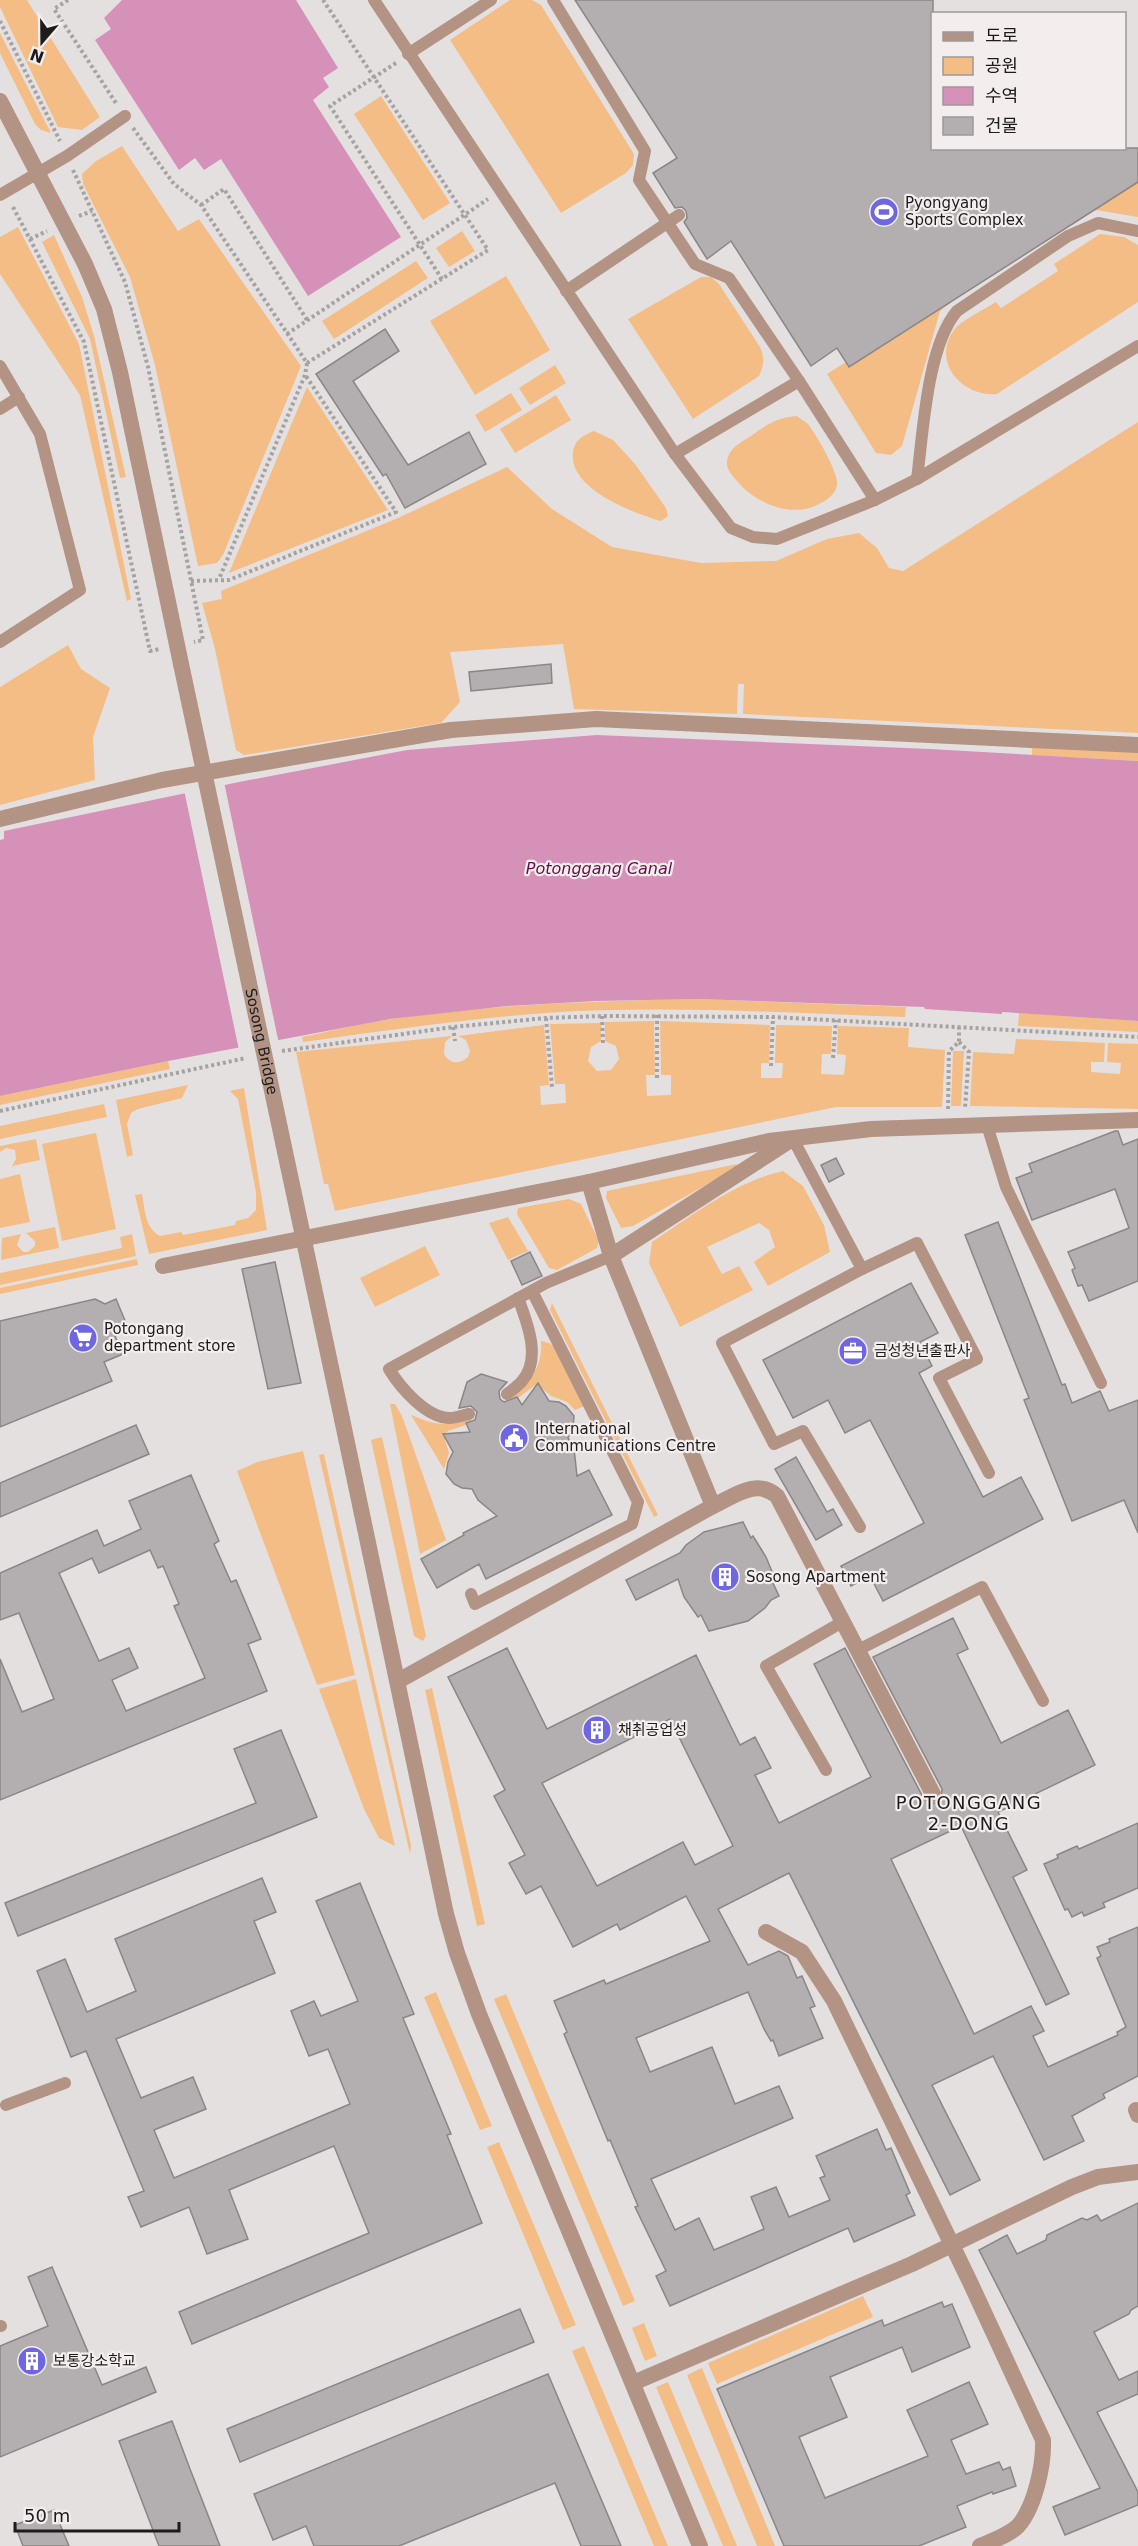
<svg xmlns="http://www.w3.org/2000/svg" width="1138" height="2546" viewBox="0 0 1138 2546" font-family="'DejaVu Sans','Noto Sans KR',sans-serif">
<rect width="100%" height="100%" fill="#e5e0e0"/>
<g fill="#f3bd85">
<path d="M0 0H27L100 117 82 130 58 127 0 7Z"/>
<path d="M510 0H532L541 5 634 154 633 165 626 173 561 213 450 40Z"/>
<path d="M0 33 51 133 41 130 35 124 0 53Z"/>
<path d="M381 96 450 203 423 220 354 114Z"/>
<path d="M122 146 178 231 199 219 301 366 223 555 217 563 198 566 155 365 130 277 83 184 82 174 96 161Z"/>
<path d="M1138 175V217L1096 210 1081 215Z"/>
<path d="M18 227 79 344 131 599 127 601 80 395 0 274V237Z"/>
<path d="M462 231 475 251 449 267 436 248Z"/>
<path d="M1100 234 1124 237 1138 245V302L997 394C962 397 931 362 954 330 960 321 985 309 996 302L1001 308 1058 271 1054 264Z"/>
<path d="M54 235 82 297 94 336 126 477 120 478 90 339 42 242Z"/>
<path d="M416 261 428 278 334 339 322 321Z"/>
<path d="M985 275 940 311 902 446 891 455 876 453 827 374Z"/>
<path d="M506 276 550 350 475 395 430 321Z"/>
<path d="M701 277H711L719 284 760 347C765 358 764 365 759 376L693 419 628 319Z"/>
<path d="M555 365 566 383 530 405 519 388Z"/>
<path d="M307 387 388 510 229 573Z"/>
<path d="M511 393 522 410 485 432 475 415Z"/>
<path d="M556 395 571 420 515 453 500 429Z"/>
<path d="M797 416C800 419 805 421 808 424 816 434 839 473 837 485 835 495 827 500 819 504 792 519 755 503 737 481 731 474 724 467 728 457 731 447 743 441 751 436 766 425 778 417 797 416Z"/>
<path d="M1138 422V733L743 714 744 684H738L737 714 574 709 563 644 450 652 460 702 441 723 244 755 236 750 215 649 202 603 222 599 221 591 398 518 507 467 552 509 612 547 701 563 776 561 827 539 859 533 877 548 889 568 903 571Z"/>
<path d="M594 431 613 440 635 464 666 508 668 516 661 521C633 513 568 489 573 452 574 440 584 435 594 431Z"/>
<path d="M68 645 81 669 110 688 93 737 95 780 0 805V687Z"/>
<path d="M1032 747 1138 752V761L1032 755Z"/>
<path d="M699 999 906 1007 905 1017C786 1013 665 1005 546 1013 465 1019 384 1031 303 1042L302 1037C332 1031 362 1023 392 1019 494 1004 596 1001 699 999Z"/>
<path d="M1019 1013 1138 1021V1032L1018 1026Z"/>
<path d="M654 1021 655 1075H646L647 1096 671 1095V1075H661L660 1021 770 1025 769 1063H761V1078H782L783 1063H775L776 1025 832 1026 831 1054H822L821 1074 844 1075 846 1055 837 1054 838 1026 909 1028 908 1047 945 1050 942 1107H836L335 1211 328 1184H324L296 1052 452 1036 445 1042 444 1054C450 1064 459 1065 468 1057L470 1051 466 1040 458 1036 544 1025 549 1085 540 1086 541 1105 566 1103 565 1084H555L550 1024 601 1023V1041L591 1047 588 1061 597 1071 611 1070 619 1059 616 1046 605 1041V1022Z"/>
<path d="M1016 1039 1105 1043 1104 1062H1091V1072L1120 1074 1121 1063 1107 1062 1108 1043 1138 1044V1109L970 1106 973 1052 1014 1054Z"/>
<path d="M953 1051H964L961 1106H951Z"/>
<path d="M168 1061 170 1069 0 1105V1096Z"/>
<path d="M188 1085 182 1098 138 1109 131 1113 127 1124 133 1155 127 1157 116 1100Z"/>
<path d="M244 1088 267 1230 149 1254 135 1195 142 1194C145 1210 145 1228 160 1236L181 1232 183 1235 235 1225 236 1221 248 1218 256 1210V1192L238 1099 230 1091Z"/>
<path d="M104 1104 107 1117 0 1139V1126Z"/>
<path d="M96 1133 116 1229 62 1241 42 1144Z"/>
<path d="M36 1139 40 1160 12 1166 16 1159 15 1150 6 1148 0 1152V1146Z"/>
<path d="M737 1164 736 1168 633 1226 621 1228 606 1198 607 1191Z"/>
<path d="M783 1171 803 1186 824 1225 830 1252 768 1286 754 1262 775 1247 769 1230 759 1223 707 1247 722 1274 739 1266 753 1290 680 1327 649 1263 652 1242C693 1215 735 1182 783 1171Z"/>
<path d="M20 1174 30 1222 0 1228V1179Z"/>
<path d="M569 1199 581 1204 599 1241 597 1248 557 1270 549 1268 517 1214 518 1208Z"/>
<path d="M508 1217 528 1251 508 1260 489 1223Z"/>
<path d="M55 1227 59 1248 1 1260 2 1238 21 1234 17 1245 23 1252H28L35 1246V1241L26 1233Z"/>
<path d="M132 1234 136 1256 0 1285V1273L122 1248 120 1237Z"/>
<path d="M425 1246 440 1275 375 1307 360 1278Z"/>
<path d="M137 1259 138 1265 0 1294V1288Z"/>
<path d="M552 1303 658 1515 654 1517 550 1310Z"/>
<path d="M541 1341 549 1343 557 1349 585 1406 575 1410 567 1402 551 1396 539 1386H534L514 1401 512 1397C530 1383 543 1366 541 1341Z"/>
<path d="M390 1404H395L402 1416 446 1540 420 1554Z"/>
<path d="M411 1415C436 1425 444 1427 470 1419L472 1423 448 1431 445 1434V1440L449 1453 444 1469Z"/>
<path d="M382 1437 426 1636 423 1641 414 1636 371 1440Z"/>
<path d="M303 1451 355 1675 317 1685 237 1471 257 1462Z"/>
<path d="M324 1454 411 1845 410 1854 319 1455Z"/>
<path d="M356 1679 395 1846 379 1838 364 1809 319 1689Z"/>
<path d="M432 1688 485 1924 477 1926 425 1690Z"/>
<path d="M436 1992 492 2126 480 2130 424 1997Z"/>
<path d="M506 1994 635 2301 623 2306 494 1999Z"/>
<path d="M499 2142 576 2325 563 2330 487 2147Z"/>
<path d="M863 2296 873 2317 717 2384 708 2363Z"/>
<path d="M644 2323 657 2356 645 2361 632 2328Z"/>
<path d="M584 2346 668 2546H654L572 2351Z"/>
<path d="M702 2368 775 2546H757L687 2375Z"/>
<path d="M668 2382 737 2546H723L656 2387Z"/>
</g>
<g fill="#d691b9">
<path d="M122 0H296L338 68 323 78 329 87 313 100 401 237 308 296 221 159 204 170 195 158 179 170 95 40 111 29 104 18Z"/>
<path d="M597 735 930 749 1138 761V1021L1002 1012V1014L925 1009 924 1007 699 999 596 1001 507 1006 390 1019 168 1061 0 1096V840L4 839V831L239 782 407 750Z"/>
</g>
<path fill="#e5e0e0" d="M224 782 279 1044 239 1050 184 790Z"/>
<g fill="#b3aeaf" stroke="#8a8687" stroke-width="1.5" fill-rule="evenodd">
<path d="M575 0H933V148H1138V182L849 367 837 348 811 366 731 241 707 259 684 222 687 218 686 211 682 207 675 208 653 173 677 158Z"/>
<path d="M385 329 399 351 353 381 408 465 469 432 486 464 405 508 386 474 383 476 316 374Z"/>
<path d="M551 664 552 683 471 691 469 672Z"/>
<path d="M1115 1131H1118L1123 1145 1138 1139V1281L1089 1301 1082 1285 1078 1286 1072 1270 1075 1268 1068 1252 1129 1228 1115 1189 1032 1220 1016 1178 1032 1172 1029 1164Z"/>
<path d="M836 1158 844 1174 829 1182 821 1165Z"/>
<path d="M998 1222 1062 1385 1065 1384 1072 1403 1100 1391 1109 1411 1138 1400V1533L1124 1500 1072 1521 1024 1400 1029 1398 965 1235Z"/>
<path d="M530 1252 542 1276 522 1285 511 1261Z"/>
<path d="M275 1262 301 1383 268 1389 242 1269Z"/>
<path d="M911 1283 938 1333 920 1342 932 1366 919 1373 983 1497 1021 1477 1043 1519 883 1601 870 1576 851 1586 841 1566 924 1523 870 1420 845 1433 828 1400 793 1418 763 1360Z"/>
<path d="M95 1299 105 1304 116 1299 129 1330 115 1336 123 1354 104 1362 112 1381 0 1427V1321Z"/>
<path d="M481 1374 507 1382 499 1391 500 1399 504 1402 517 1397 522 1405 538 1383 549 1401 559 1402 566 1406 574 1416 573 1428 568 1438 574 1448 577 1476 589 1470 612 1515 486 1579 479 1564 437 1588 421 1559 464 1535 463 1533 497 1516 478 1500 472 1489 462 1488 454 1484 446 1474 448 1462 453 1452 443 1434 470 1432 466 1423 475 1420 477 1412 471 1406 459 1408 467 1382Z"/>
<path d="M136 1425 149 1454 0 1517V1483Z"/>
<path d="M796 1457 827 1512 833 1509 842 1525 816 1540 775 1469Z"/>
<path d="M191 1475 219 1541 214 1544 231 1582 236 1580 261 1639 248 1644 267 1691 0 1800V1659L22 1712 54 1699 19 1613 0 1620V1573L97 1530 104 1546 141 1529 129 1501ZM150 1550 158 1568 163 1566 179 1604 174 1606 205 1678 126 1711 112 1680 138 1668 129 1648 99 1661 59 1573 92 1558 99 1573Z"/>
<path d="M743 1522 751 1538 753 1536 766 1557 775 1579 772 1581 779 1596 771 1600 765 1608 748 1621 709 1631 701 1615 698 1617 684 1597 678 1579 636 1600 626 1580 680 1553 686 1545 704 1532Z"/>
<path d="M953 1618 968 1649 957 1654 1001 1743 1068 1710 1095 1765 998 1812 1027 1870 1013 1877 1069 1994 1046 2005 961 1826 891 1859 974 2034 1031 2006 1044 2031 1033 2036 1048 2067 1118 2035 1117 2032 1126 2027 1097 1958 1101 1956 1097 1947 1110 1942 1109 1939 1138 1927V2076L1103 2094 1105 2098 1072 2116 1084 2141 1044 2160 993 2056 932 2085 980 2180 950 2195 789 1873 718 1909 748 1965 779 1951 788 1956 797 1978 802 1976 815 2006 810 2008 823 2038 779 2056 773 2040 771 2041 764 2029 748 1992 636 2038 650 2072 712 2047 735 2104 779 2086 793 2118 651 2179 675 2230 699 2218 714 2250 764 2229 751 2197 776 2187 789 2217 830 2200 820 2178 825 2176 816 2156 877 2129 886 2150 891 2148 910 2193 906 2195 915 2215 854 2242 848 2228 670 2306 656 2276 666 2271 635 2207 638 2206 610 2140 608 2141 564 2034 567 2032 554 2001 604 1980 606 1984 710 1941 686 1896 620 1930 617 1924 573 1947 541 1886 526 1894 509 1863 525 1855 494 1796 505 1790 448 1677 507 1648 547 1729 696 1655 740 1745 755 1737 771 1768 755 1775 779 1823 871 1777 814 1664 845 1648 924 1799 932 1804 941 1800 942 1789 873 1657ZM670 1719 733 1846 695 1865 683 1842 597 1886 542 1783Z"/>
<path d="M281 1730 317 1817 18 1936 5 1903 256 1803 234 1749Z"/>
<path d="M1138 1823V1888L1103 1903 1105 1907 1084 1916 1082 1912 1072 1917 1068 1909 1065 1910 1044 1864 1058 1858 1057 1855 1077 1846 1079 1849Z"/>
<path d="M262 1878 276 1912 254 1921 275 1973 116 2039 141 2098 193 2077 206 2109 154 2130 174 2178 350 2104 328 2049 309 2056 291 2011 314 2001 321 2016 358 2001 316 1901 360 1883 414 2014 403 2018 451 2134 447 2135 482 2223 192 2344 179 2312 369 2233 334 2146 229 2190 248 2239 207 2254 189 2207 141 2227 128 2197 144 2191 86 2051 71 2057 37 1971 65 1959 87 2012 136 1991 115 1939Z"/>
<path d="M1138 2203V2306L1131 2310 1129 2314 1094 2332 1119 2380 1138 2371V2394L1097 2412 1138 2492V2505L1065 2535 1053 2507 1100 2488 979 2250 1007 2235 1017 2254 1046 2240 1047 2235 1082 2218 1087 2220 1097 2215 1101 2221Z"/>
<path d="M52 2267 102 2385 146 2367 156 2392 0 2457V2346L48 2326 28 2277Z"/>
<path d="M942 2302 944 2307 952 2304 970 2347 912 2372 902 2347 830 2377 847 2417 799 2437 825 2498 928 2456 907 2410 969 2382 988 2424 951 2440 966 2474 999 2462 1003 2470 1010 2467 1016 2486 993 2494 992 2492 957 2506 966 2527 919 2546H784L717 2389 882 2320 884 2326Z"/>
<path d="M520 2309 534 2342 240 2462 227 2429Z"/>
<path d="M548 2374 621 2546H581L555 2483 399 2546H314L306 2526 273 2540 254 2494Z"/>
<path d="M172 2421 190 2469 220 2546H159L119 2441Z"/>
<path d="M54 2510 69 2546H23L15 2525Z"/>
</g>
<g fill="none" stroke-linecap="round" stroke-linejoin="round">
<g stroke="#a6a2a2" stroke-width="4" stroke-dasharray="3 3" stroke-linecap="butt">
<path d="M68 0 54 9 116 103"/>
<path d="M0 21 60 141"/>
<path d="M396 63 330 106 442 279"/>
<path d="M133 128 174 184 201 205 307 363 305 375 219 579"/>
<path d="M73 170 125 282 148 367 203 640 194 642"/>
<path d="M201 205 224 189 307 320"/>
<path d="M13 207 84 342 150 651 160 649"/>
<path d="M79 216 92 211"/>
<path d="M30 239 47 231"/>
<path d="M287 334 488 199"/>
<path d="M307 363 488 250 323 0"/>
<path d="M191 581 229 580 396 512 306 376"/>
<path d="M602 1016 603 1043"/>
<path d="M546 1018 552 1087"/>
<path d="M453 1027 455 1041"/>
<path d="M959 1042 969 1052 965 1108"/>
<path d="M282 1051 453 1027 546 1018 602 1016 773 1017 1138 1037"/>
<path d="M833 1058 836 1020"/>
<path d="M771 1066 773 1017"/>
<path d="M657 1078V1015"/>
<path d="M948 1109 949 1051 959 1042V1027"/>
<path d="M0 1111 246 1058"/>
</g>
<g stroke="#b29384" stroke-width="12">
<path d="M374 0 675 454 731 528 753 537 777 539 875 500 917 479 1138 346"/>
<path d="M553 0 645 151 639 180 695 264 729 278 799 381 875 500"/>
<path d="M408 54 491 0"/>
<path d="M0 195 67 156 125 116"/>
<path d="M566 291 679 215"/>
<path d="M0 366 40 434 80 590 0 642"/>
<path d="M0 409 19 397"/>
<path d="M675 454 799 381"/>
<path d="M917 479C923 433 927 346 957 311L1068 236 1098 223 1138 231"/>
<path d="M987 1125 1006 1187 1101 1383"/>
<path d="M793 1139 862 1269 722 1343 774 1444 803 1431 860 1527"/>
<path d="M862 1269 917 1243 977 1359 939 1378 989 1473"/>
<path d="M507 1394C512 1390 518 1386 522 1381 542 1359 527 1322 518 1298"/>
<path d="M469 1414C463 1415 456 1418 450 1418 426 1418 400 1387 389 1369L546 1283 611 1256"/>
<path d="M471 1594 475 1604 632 1524 638 1502 532 1291"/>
<path d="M858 1650 982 1587 1043 1701"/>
<path d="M826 1770 766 1666 844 1621"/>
<path d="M6 2105 65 2083"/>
<path d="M0 2326H1"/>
</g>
<path stroke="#b29384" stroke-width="16" d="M0 819 162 780 451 730 596 719 1138 745"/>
<g stroke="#b29384" stroke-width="16">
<path d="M589 1182 611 1256 713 1506"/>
<path d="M611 1256 789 1141"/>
<path d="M163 1266 589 1182 769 1141 871 1129 1138 1120"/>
<path d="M398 1681 713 1506C735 1496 756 1478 777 1496L933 1794"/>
<path d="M766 1932 802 1952 834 2001 970 2282 1043 2440C1044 2464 1035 2507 1018 2526 1009 2535 992 2541 980 2546"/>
<path d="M1136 2110 1138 2115"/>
<path d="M633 2383 912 2264 1072 2187 1098 2177 1138 2172"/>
</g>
<g stroke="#b29384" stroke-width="16">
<path d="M0 101 85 264 104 309 120 372 181 664"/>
<path d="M342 1419 446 1914 457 1953 479 2014 700 2546"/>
</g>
<path stroke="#b29384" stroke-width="16" id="s1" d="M181 664 342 1419"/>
</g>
<defs>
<g id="stadium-disc" transform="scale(1.5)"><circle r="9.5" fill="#6e67e1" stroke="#f3eded"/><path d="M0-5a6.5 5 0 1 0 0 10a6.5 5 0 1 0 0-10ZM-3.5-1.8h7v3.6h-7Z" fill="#fff"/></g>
<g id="supermarket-disc" transform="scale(1.5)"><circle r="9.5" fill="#6e67e1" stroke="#f3eded"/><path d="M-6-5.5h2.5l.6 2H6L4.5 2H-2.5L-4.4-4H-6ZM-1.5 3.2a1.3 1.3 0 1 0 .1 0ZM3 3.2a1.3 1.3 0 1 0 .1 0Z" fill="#fff"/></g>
<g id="office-disc" transform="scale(1.5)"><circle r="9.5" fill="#6e67e1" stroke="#f3eded"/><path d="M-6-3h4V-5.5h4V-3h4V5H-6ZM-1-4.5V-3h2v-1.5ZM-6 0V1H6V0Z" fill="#fff"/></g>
<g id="civic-disc" transform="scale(1.5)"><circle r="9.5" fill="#6e67e1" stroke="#f3eded"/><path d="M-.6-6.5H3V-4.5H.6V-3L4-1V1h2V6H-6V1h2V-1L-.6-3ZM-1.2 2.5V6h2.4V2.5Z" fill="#fff"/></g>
<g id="building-disc" transform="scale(1.5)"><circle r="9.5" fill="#6e67e1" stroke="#f3eded"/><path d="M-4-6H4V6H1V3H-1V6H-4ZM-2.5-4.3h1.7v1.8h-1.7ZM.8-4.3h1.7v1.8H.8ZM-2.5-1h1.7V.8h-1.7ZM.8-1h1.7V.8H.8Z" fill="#fff"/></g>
</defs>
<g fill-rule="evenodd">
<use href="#stadium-disc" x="884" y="212"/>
<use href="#supermarket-disc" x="83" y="1338"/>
<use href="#office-disc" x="853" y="1351"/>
<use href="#civic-disc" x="514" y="1438"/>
<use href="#building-disc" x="725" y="1577"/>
<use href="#building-disc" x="597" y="1730"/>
<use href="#building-disc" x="32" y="2361"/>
</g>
<g text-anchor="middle" stroke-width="4.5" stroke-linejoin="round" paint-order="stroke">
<g font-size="15" fill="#1d1b1b" stroke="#f3eded" text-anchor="start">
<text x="905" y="208">Pyongyang<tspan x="905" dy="17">Sports Complex</tspan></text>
<text x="104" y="1334">Potongang<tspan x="104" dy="17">department store</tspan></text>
<text x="874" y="1356">금성청년출판사</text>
<text x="535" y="1434">International<tspan x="535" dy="17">Communications Centre</tspan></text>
<text x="746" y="1582">Sosong Apartment</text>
<text x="618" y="1735">채취공업성</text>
<text x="53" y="2366">보통강소학교</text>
</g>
<g font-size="15" fill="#1d1b1b" stroke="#f3eded">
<text dy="5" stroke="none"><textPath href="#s1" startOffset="386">Sosong Bridge</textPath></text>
</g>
<g font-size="16" font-style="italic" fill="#631249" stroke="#f3eded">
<text x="599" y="874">Potonggang Canal</text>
</g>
<g font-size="18" letter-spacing="1.5" fill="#1d1b1b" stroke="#f3eded">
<text x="969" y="1809">POTONGGANG<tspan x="969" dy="21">2-DONG</tspan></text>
</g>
</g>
<rect x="931" y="12" width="195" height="138" fill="#f3eded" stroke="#9d9999" stroke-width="1.5"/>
<rect x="943" y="32" width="30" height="9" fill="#b29384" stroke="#9d9999" stroke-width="1.5"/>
<text x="985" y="42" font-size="18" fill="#1d1b1b">도로</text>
<rect x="943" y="57" width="30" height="18" fill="#f3bd85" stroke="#9d9999" stroke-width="1.5"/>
<text x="985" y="72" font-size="18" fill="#1d1b1b">공원</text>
<rect x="943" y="87" width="30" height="18" fill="#d691b9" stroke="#9d9999" stroke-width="1.5"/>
<text x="985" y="102" font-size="18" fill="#1d1b1b">수역</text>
<rect x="943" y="117" width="30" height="18" fill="#b3aeaf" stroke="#9d9999" stroke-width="1.5"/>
<text x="985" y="132" font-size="18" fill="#1d1b1b">건물</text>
<g transform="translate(42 42) rotate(200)" stroke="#f3eded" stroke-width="4.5" paint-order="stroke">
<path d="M0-4.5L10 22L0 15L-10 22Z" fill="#1d1b1b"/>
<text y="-9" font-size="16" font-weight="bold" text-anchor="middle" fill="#1d1b1b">N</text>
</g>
<path d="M15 2522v9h164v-9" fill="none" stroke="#1d1b1b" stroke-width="3"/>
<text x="24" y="2522" font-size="18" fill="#1d1b1b" stroke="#f3eded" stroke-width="4.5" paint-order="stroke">50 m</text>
</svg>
